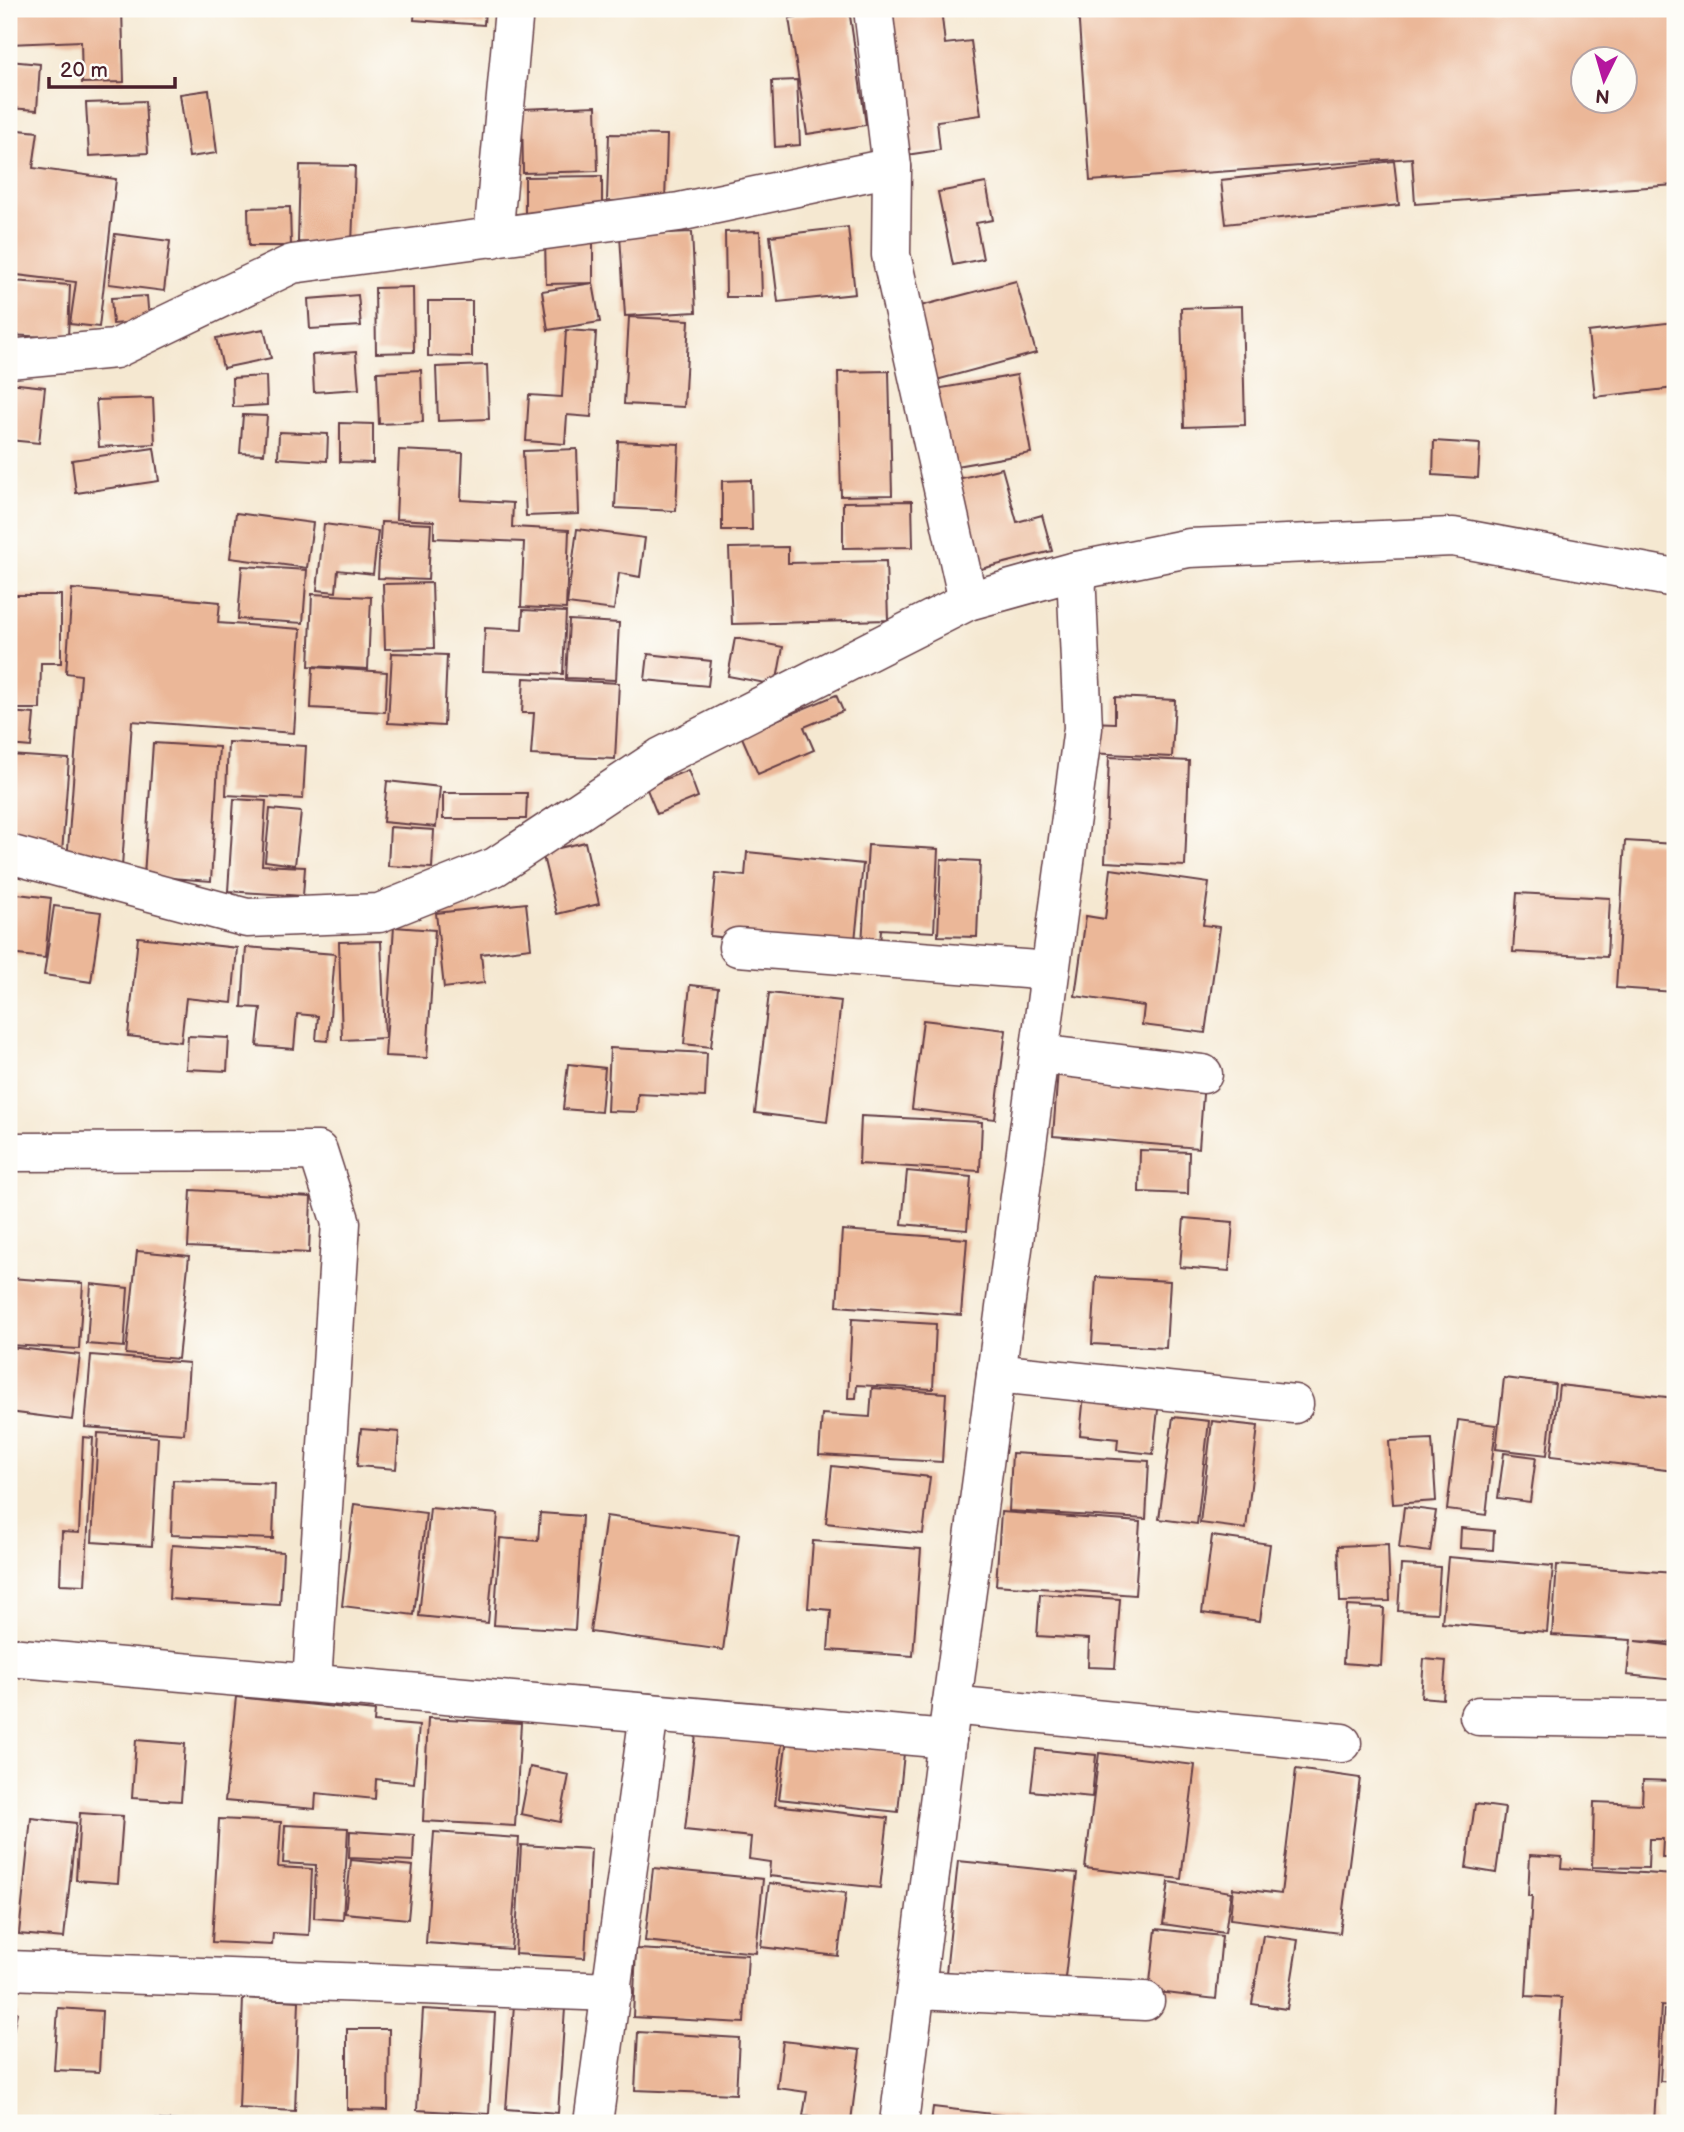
<svg xmlns="http://www.w3.org/2000/svg" width="1684" height="2132" viewBox="0 0 1684 2132" font-family="'Balsamiq Sans',sans-serif">
<style>
.building{fill:#ebb798;fill-rule:evenodd}
.lines{fill:none;stroke-linecap:round;stroke-linejoin:round}
.minor-casing{stroke:#643d44;stroke-width:41}
.minor{stroke:#fff;stroke-width:38}
</style>
<rect width="100%" height="100%" fill="#fdfcf7"/>
<filter id="ink" filterUnits="userSpaceOnUse"><feTurbulence type="fractalNoise" baseFrequency=".0143" numOctaves="2"/><feDisplacementMap in="SourceGraphic" scale="14" xChannelSelector="R" yChannelSelector="G"/><feConvolveMatrix kernelMatrix="1 2 1 2 8 2 1 2 1" color-interpolation-filters="sRGB"/></filter>
<filter id="wash" filterUnits="userSpaceOnUse"><feTurbulence type="fractalNoise" baseFrequency=".00686" numOctaves="4" result="noise"/><feDisplacementMap in="SourceGraphic" scale="28" xChannelSelector="R" yChannelSelector="G"/><feGaussianBlur stdDeviation="1.57" result="paint"/><feColorMatrix in="noise" values="0 0 0 0 0 0 0 0 0 0 0 0 0 0 0 0 0 1.4 0 .05"/><feComposite in="paint" operator="in"/></filter>
<g filter="url(#wash)">
<rect width="100%" height="100%" fill="#f5e8d1"/>
<g id="blocks">
<g class="building">
<polygon points="9,9 122,9 124,82 82,83 81,41 9,44"/>
<polygon points="415,9 485,9 484,25 414,20"/>
<polygon points="849,9 866,125 807,134 789,18"/>
<polygon points="879,9 941,9 945,44 971,41 981,115 937,121 940,150 899,156"/>
<path d="M1078,9h597v176l-260,19 -3,-46 -322,23zM1582,60h42v42h-42z"/>
<polygon points="9,61 40,64 37,110 9,108"/>
<polygon points="797,80 800,145 775,147 772,81"/>
<polygon points="209,90 217,153 189,157 180,94"/>
<polygon points="145,101 148,153 89,156 86,103"/>
<polygon points="596,106 598,171 523,173 522,109"/>
<polygon points="9,129 38,132 33,168 116,179 99,327 70,324 76,282 9,274"/>
<polygon points="609,134 667,135 665,203 607,201"/>
<polygon points="1394,161 1399,205 1226,224 1221,180"/>
<polygon points="300,165 355,166 352,244 298,242"/>
<polygon points="602,176 602,212 525,213 525,177"/>
<polygon points="986,183 993,220 976,223 983,259 953,265 938,192"/>
<polygon points="290,207 291,246 249,246 248,208"/>
<polygon points="848,227 855,294 778,302 770,236"/>
<polygon points="760,231 762,297 726,297 725,232"/>
<polygon points="692,232 696,312 625,316 620,235"/>
<polygon points="115,234 170,241 164,291 109,284"/>
<polygon points="593,237 593,283 546,284 545,238"/>
<polygon points="12,281 70,285 68,338 9,335"/>
<polygon points="1016,281 1036,353 929,382 909,309"/>
<polygon points="593,283 600,322 548,330 542,291"/>
<polygon points="413,287 414,352 376,353 375,288"/>
<polygon points="358,295 361,326 310,329 308,299"/>
<polygon points="147,296 149,321 113,324 111,298"/>
<polygon points="428,301 472,301 472,357 428,356"/>
<polygon points="1242,306 1245,425 1184,427 1181,308"/>
<polygon points="629,317 689,320 684,407 624,404"/>
<polygon points="1675,322 1675,388 1595,397 1588,332"/>
<polygon points="264,329 271,358 223,368 216,338"/>
<polygon points="566,330 596,332 591,417 567,415 565,444 526,441 529,395 562,397"/>
<polygon points="356,352 359,389 314,392 312,355"/>
<polygon points="487,365 489,419 438,421 436,367"/>
<polygon points="421,370 423,422 379,424 377,372"/>
<polygon points="889,371 892,495 841,496 838,372"/>
<polygon points="1017,375 1031,453 950,467 936,389"/>
<polygon points="266,376 267,405 233,407 232,378"/>
<polygon points="9,383 45,387 39,443 9,440"/>
<polygon points="153,398 155,444 99,447 96,400"/>
<polygon points="243,415 267,416 264,454 240,453"/>
<polygon points="340,423 373,424 373,463 340,462"/>
<polygon points="279,432 328,434 327,461 278,458"/>
<polygon points="618,441 679,444 676,511 615,508"/>
<polygon points="1434,441 1480,444 1478,478 1433,475"/>
<polygon points="154,448 159,481 76,493 72,460"/>
<polygon points="577,449 579,514 526,516 523,451"/>
<polygon points="399,450 463,453 461,500 513,503 512,527 569,530 566,609 521,607 524,542 434,538 434,521 396,519"/>
<polygon points="1002,468 1017,522 1042,515 1052,551 977,570 954,480"/>
<polygon points="751,480 752,530 722,530 722,481"/>
<polygon points="912,501 913,547 843,548 843,502"/>
<polygon points="236,513 313,523 307,568 230,558"/>
<polygon points="381,522 431,524 428,580 378,578"/>
<polygon points="324,524 378,531 373,574 338,570 336,592 317,590"/>
<polygon points="577,529 645,538 640,577 619,573 614,610 567,604"/>
<polygon points="788,547 788,563 886,561 888,620 732,624 729,548"/>
<polygon points="242,566 307,570 303,623 238,619"/>
<polygon points="432,583 434,648 385,649 383,584"/>
<polygon points="72,589 220,602 218,623 301,629 294,733 132,721 122,866 67,862 81,675 66,673"/>
<polygon points="312,594 371,597 368,669 309,666"/>
<polygon points="9,595 61,595 61,663 41,663 40,709 9,709"/>
<polygon points="523,610 566,612 563,674 483,671 485,628 522,630"/>
<polygon points="569,620 619,623 616,680 566,678"/>
<polygon points="735,638 783,647 776,685 728,676"/>
<polygon points="392,653 447,655 444,726 388,723"/>
<polygon points="648,654 711,661 708,686 645,680"/>
<polygon points="313,667 387,672 385,712 311,708"/>
<polygon points="524,678 619,683 615,759 531,755 534,713 522,713"/>
<polygon points="836,695 843,711 804,727 814,750 758,774 741,735"/>
<polygon points="1115,697 1175,700 1172,757 1088,753 1090,722 1115,723"/>
<polygon points="9,712 34,714 31,747 9,745"/>
<polygon points="228,742 306,746 303,799 226,795"/>
<polygon points="153,743 219,747 211,881 144,876"/>
<polygon points="9,755 69,759 62,853 10,849"/>
<polygon points="1109,757 1189,761 1185,866 1105,862"/>
<polygon points="688,770 698,797 657,814 646,787"/>
<polygon points="387,781 440,787 436,827 383,822"/>
<polygon points="443,793 527,793 526,819 443,819"/>
<polygon points="234,799 266,801 262,865 305,867 303,896 228,891"/>
<polygon points="270,809 301,812 295,865 265,861"/>
<polygon points="390,827 434,830 432,868 388,866"/>
<polygon points="1625,841 1675,844 1675,992 1616,988"/>
<polygon points="585,842 599,904 557,914 542,852"/>
<polygon points="868,845 938,849 934,932 881,929 880,947 862,945"/>
<polygon points="747,852 863,864 854,950 710,936 716,873 745,876"/>
<polygon points="941,859 980,861 977,937 938,936"/>
<polygon points="1111,869 1209,883 1203,925 1220,927 1205,1033 1142,1025 1144,1006 1075,996 1086,916 1105,919"/>
<polygon points="9,893 51,898 45,958 9,954"/>
<polygon points="1517,893 1610,898 1607,957 1513,952"/>
<polygon points="526,903 531,948 481,954 484,983 444,988 436,913"/>
<polygon points="54,906 101,912 91,982 44,975"/>
<polygon points="394,927 435,930 427,1058 385,1056"/>
<polygon points="138,937 237,948 232,1003 186,998 181,1042 128,1036"/>
<polygon points="381,941 385,1038 342,1040 339,942"/>
<polygon points="246,947 335,954 328,1041 316,1040 318,1016 297,1014 294,1049 257,1046 261,1008 242,1007"/>
<polygon points="690,985 718,988 711,1047 684,1044"/>
<polygon points="769,993 841,1001 827,1122 755,1113"/>
<polygon points="923,1020 1006,1030 995,1119 912,1109"/>
<polygon points="188,1036 229,1038 227,1071 186,1069"/>
<polygon points="610,1048 707,1053 705,1097 638,1094 637,1112 607,1111"/>
<polygon points="568,1064 605,1068 601,1112 563,1109"/>
<polygon points="1058,1070 1204,1081 1199,1148 1053,1136"/>
<polygon points="861,1116 982,1122 980,1171 859,1164"/>
<polygon points="1140,1150 1189,1152 1188,1194 1139,1192"/>
<polygon points="907,1171 971,1177 967,1230 902,1224"/>
<polygon points="191,1190 311,1197 309,1253 188,1247"/>
<polygon points="1184,1218 1233,1222 1229,1271 1180,1267"/>
<polygon points="842,1230 967,1239 961,1315 837,1306"/>
<polygon points="137,1251 189,1256 178,1359 126,1354"/>
<polygon points="1096,1277 1170,1281 1166,1348 1092,1344"/>
<polygon points="9,1278 83,1283 79,1349 9,1345"/>
<polygon points="91,1284 128,1288 124,1347 87,1344"/>
<polygon points="852,1319 936,1324 933,1389 857,1385 856,1398 848,1398"/>
<polygon points="9,1347 80,1355 72,1420 9,1412"/>
<polygon points="91,1355 189,1363 184,1434 85,1427"/>
<polygon points="1504,1378 1555,1384 1547,1455 1496,1449"/>
<polygon points="1085,1384 1160,1392 1153,1454 1117,1450 1118,1439 1080,1435"/>
<polygon points="1559,1385 1675,1398 1675,1471 1551,1456"/>
<polygon points="872,1388 946,1393 942,1462 819,1455 822,1414 870,1417"/>
<polygon points="1173,1417 1209,1421 1197,1524 1159,1519"/>
<polygon points="1458,1420 1496,1425 1486,1515 1447,1510"/>
<polygon points="1212,1421 1258,1426 1246,1529 1200,1523"/>
<polygon points="361,1429 399,1432 396,1469 357,1466"/>
<polygon points="98,1433 158,1437 152,1546 92,1542"/>
<polygon points="83,1437 93,1438 85,1585 60,1584 62,1532 79,1533"/>
<polygon points="1432,1439 1436,1501 1393,1504 1389,1441"/>
<polygon points="1012,1453 1149,1461 1146,1519 1009,1511"/>
<polygon points="1504,1453 1536,1457 1530,1502 1498,1498"/>
<polygon points="832,1466 930,1477 923,1534 826,1523"/>
<polygon points="173,1480 275,1484 273,1539 171,1535"/>
<polygon points="354,1504 426,1513 414,1615 342,1606"/>
<polygon points="1404,1507 1436,1511 1430,1552 1399,1548"/>
<polygon points="430,1508 498,1514 488,1623 419,1616"/>
<polygon points="1001,1512 1140,1522 1135,1595 996,1585"/>
<polygon points="540,1513 582,1516 575,1630 494,1625 500,1538 538,1541"/>
<polygon points="606,1516 739,1534 723,1650 590,1632"/>
<polygon points="1461,1528 1494,1531 1493,1550 1460,1548"/>
<polygon points="1212,1536 1270,1544 1260,1621 1202,1613"/>
<polygon points="813,1541 921,1549 913,1656 828,1650 831,1610 808,1608"/>
<polygon points="1388,1544 1390,1601 1340,1602 1338,1546"/>
<polygon points="172,1545 283,1552 280,1605 169,1599"/>
<polygon points="1448,1557 1553,1566 1547,1632 1442,1623"/>
<polygon points="1401,1565 1440,1567 1437,1613 1398,1611"/>
<polygon points="1557,1565 1675,1573 1675,1643 1635,1641 1675,1646 1675,1680 1627,1675 1631,1640 1552,1635"/>
<polygon points="1040,1594 1120,1599 1115,1668 1088,1667 1089,1639 1037,1636"/>
<polygon points="1347,1606 1384,1608 1381,1666 1343,1663"/>
<polygon points="1424,1659 1446,1661 1443,1699 1421,1697"/>
<polygon points="236,1697 375,1711 374,1722 419,1726 414,1783 376,1779 375,1799 316,1793 315,1809 225,1801"/>
<polygon points="428,1718 521,1723 515,1826 423,1821"/>
<polygon points="697,1725 783,1735 775,1805 888,1818 880,1888 769,1876 770,1862 749,1859 751,1837 685,1830"/>
<polygon points="787,1738 904,1753 898,1812 779,1799"/>
<polygon points="136,1740 185,1744 181,1801 132,1798"/>
<polygon points="1036,1749 1096,1755 1092,1797 1031,1791"/>
<polygon points="1099,1753 1195,1765 1181,1879 1085,1868"/>
<polygon points="530,1767 569,1775 560,1822 521,1814"/>
<polygon points="1296,1769 1360,1778 1340,1933 1230,1919 1233,1888 1281,1894"/>
<polygon points="1643,1780 1675,1781 1675,1858 1662,1858 1663,1839 1649,1839 1648,1868 1592,1867 1594,1802 1642,1804"/>
<polygon points="1475,1804 1505,1808 1496,1873 1466,1868"/>
<polygon points="80,1813 123,1816 118,1883 76,1880"/>
<polygon points="31,1818 76,1823 64,1938 19,1934"/>
<polygon points="219,1819 281,1822 278,1867 312,1869 309,1935 273,1933 272,1945 212,1942"/>
<polygon points="285,1825 348,1828 343,1920 314,1918 316,1865 283,1863"/>
<polygon points="350,1831 414,1835 413,1861 349,1858"/>
<polygon points="434,1832 519,1838 511,1949 426,1943"/>
<polygon points="521,1845 591,1849 585,1958 515,1954"/>
<polygon points="1530,1855 1562,1857 1561,1868 1675,1875 1675,2007 1661,2006 1654,2123 1555,2117 1562,1998 1526,1996 1532,1896 1528,1896"/>
<polygon points="351,1860 413,1866 408,1919 345,1913"/>
<polygon points="958,1861 1077,1873 1064,1986 946,1973"/>
<polygon points="653,1868 763,1879 756,1953 645,1941"/>
<polygon points="1169,1882 1231,1892 1225,1933 1163,1924"/>
<polygon points="769,1883 846,1893 838,1956 761,1947"/>
<polygon points="1156,1929 1222,1936 1216,1999 1149,1991"/>
<polygon points="1263,1935 1298,1940 1287,2009 1252,2004"/>
<polygon points="636,1949 748,1955 744,2023 633,2017"/>
<polygon points="243,1998 299,2001 295,2111 239,2108"/>
<polygon points="514,2005 565,2008 558,2113 506,2109"/>
<polygon points="58,2008 102,2011 99,2072 54,2070"/>
<polygon points="423,2009 495,2013 489,2114 417,2110"/>
<polygon points="1664,2010 1675,2010 1675,2082 1660,2081"/>
<polygon points="9,2011 17,2012 10,2047 9,2047"/>
<polygon points="347,2029 389,2029 388,2110 347,2109"/>
<polygon points="638,2032 739,2038 736,2094 635,2090"/>
<polygon points="783,2041 860,2050 851,2121 803,2116 807,2092 777,2088"/>
<polygon points="933,2107 1059,2122 1059,2123 931,2123"/>
<polygon points="128,2118 179,2121 179,2123 128,2123"/>
</g>
</g>
</g>
<g filter="url(#ink)">
<use href="#blocks" fill-opacity="0" stroke="#643d44" stroke-width="2"/>
<g class="lines">
<defs>
<g id="minor">
<polyline points="873,9 892,167 891,255 968,601"/>
<polyline points="493,238 514,9"/>
<polyline points="9,359 115,349 292,264 679,212 892,167"/>
<polyline points="9,854 247,918 379,913 495,867 661,757 968,601 1076,571 1189,548 1453,537 1675,578"/>
<polyline points="738,947 1050,971"/>
<polyline points="1039,1054 1203,1074"/>
<polyline points="9,1152 318,1151 341,1223 312,1683"/>
<polyline points="996,1373 1294,1404"/>
<polyline points="9,1657 947,1739 1083,728 1076,571"/>
<polyline points="951,1705 1342,1743"/>
<polyline points="1479,1716 1675,1719"/>
<polyline points="9,1970 613,1992"/>
<polyline points="917,1990 1145,2001"/>
<polyline points="593,2123 649,1713"/>
<polyline points="899,2123 947,1739"/>
</g>
</defs>
<use href="#minor" class="minor-casing"/>
<use href="#minor" class="minor"/>
</g>
</g>
<rect width="1684" height="2132" fill="none" stroke="#fdfcf7" stroke-width="35"/>
<g transform="translate(1604 80) rotate(185)"><circle r="33" fill="#fdfcf7" stroke="#b5a4a5" stroke-width="2"/>
<path d="M0-5L12 26L0 18L-12 26Z" fill="#b5179e"/>
<text y="-10" font-size="19" font-weight="bold" text-anchor="middle" fill="#4a1f2b">N</text>
</g>
<path d="M49 77v10h126v-10" fill="none" stroke="#4a1f2b" stroke-width="3.5"/>
<text x="60" y="77" font-size="21" fill="#4a1f2b" stroke="#fdfcf7" stroke-width="5" paint-order="stroke">20 m</text>
</svg>
